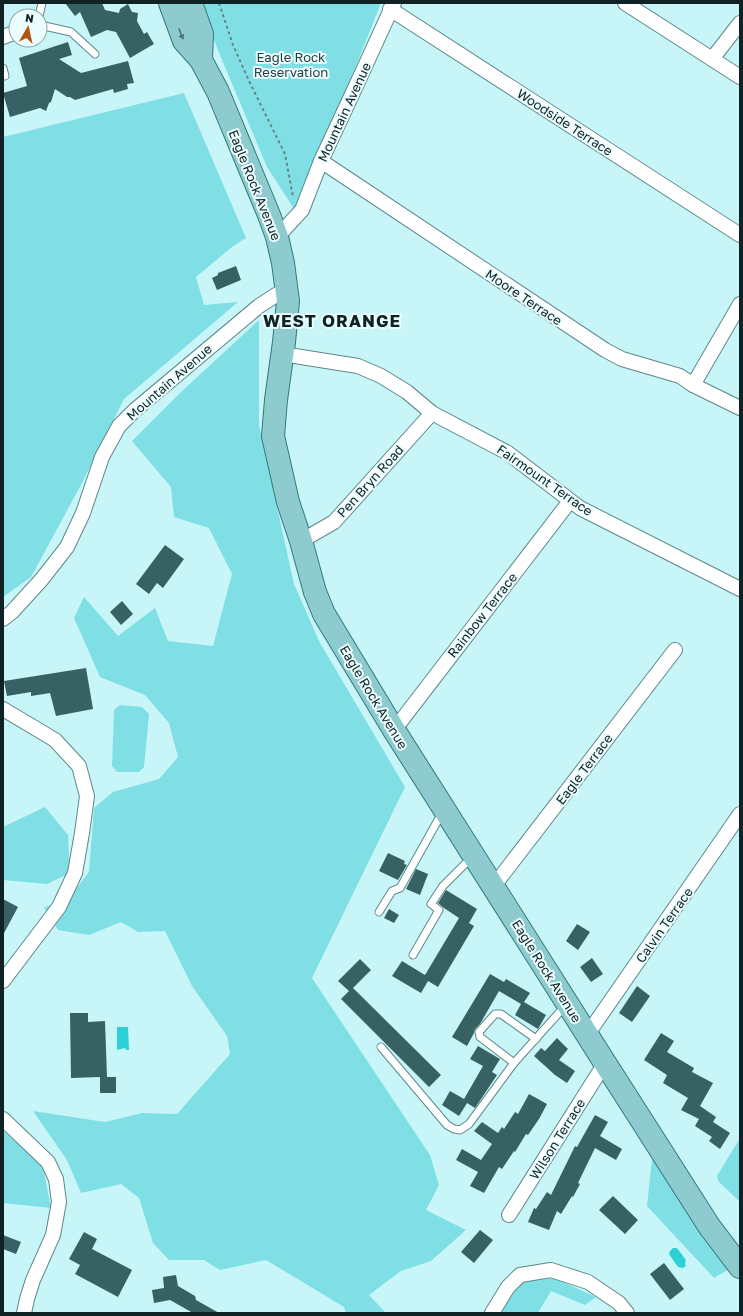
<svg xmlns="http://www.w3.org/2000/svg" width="743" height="1316" viewBox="0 0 743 1316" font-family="'Golos Text',sans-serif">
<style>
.green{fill:#7fdfe4}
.water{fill:#2ed0d7}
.building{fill:#376163}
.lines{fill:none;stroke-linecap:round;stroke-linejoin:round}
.service-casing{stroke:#5d888a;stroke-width:9}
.minor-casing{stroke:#5d888a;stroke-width:16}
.primary-casing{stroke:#31797d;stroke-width:24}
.path{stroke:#668586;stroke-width:2;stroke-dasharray:3 3;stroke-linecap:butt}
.service{stroke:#fff;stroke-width:7}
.minor{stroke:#fff;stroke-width:14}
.primary{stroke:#8ecbce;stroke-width:22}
.oneway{fill:#4f7678}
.labels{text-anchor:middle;stroke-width:4;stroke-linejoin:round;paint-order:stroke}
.park-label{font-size:13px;fill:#263f41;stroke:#ebfdfe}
.street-label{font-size:13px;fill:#102223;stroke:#ebfdfe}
.district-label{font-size:17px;font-weight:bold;letter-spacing:1px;fill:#102223;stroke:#ebfdfe}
</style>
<rect width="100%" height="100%" fill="#c8f6f8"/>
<g class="green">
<polygon points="199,3 381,3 298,212 296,212 267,167 222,60"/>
<polygon points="184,93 246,238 232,247 196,277 204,305 238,302 124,399 82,483 31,577 3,597 3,137"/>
<polygon points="259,320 259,425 294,584 319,641 405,787 312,978 430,1155 439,1185 426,1210 466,1230 431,1261 401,1271 369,1295 386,1313 346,1313 344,1307 266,1260 220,1270 204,1260 169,1260 153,1243 139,1198 121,1184 81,1193 67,1160 33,1111 105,1122 142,1113 177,1114 230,1054 227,1036 192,986 165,931 138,932 121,922 89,935 58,930 44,908 73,893 89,872 94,808 113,792 159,779 178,757 169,723 145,695 100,677 74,618 84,597 118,636 155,608 168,641 213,646 232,574 209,528 174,517 171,487 132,441 180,393"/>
<polygon points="120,705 142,707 149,714 144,767 139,772 117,772 112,766 114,710"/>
<polygon points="45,807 68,835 70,873 47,884 3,880 3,827"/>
<polygon points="3,1131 43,1167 51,1208 3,1203"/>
<polygon points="740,1138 740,1202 718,1181 717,1176"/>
<polygon points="652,1158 731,1268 714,1278 647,1206"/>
<polygon points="554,1278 596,1297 585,1305 551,1291 538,1313 501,1313 521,1282"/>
</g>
<g class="water">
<polygon points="128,1027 129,1050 126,1050 125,1048 117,1050 117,1027"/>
<polygon points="673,1248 677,1248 686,1260 685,1264 686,1266 683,1268 678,1267 669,1254 670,1251"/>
</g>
<g class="building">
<polygon points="65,3 102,3 105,10 119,13 120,9 128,4 132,12 138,13 137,21 144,34 147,32 154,44 130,58 116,32 107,30 91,37 80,12 75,16"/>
<polygon points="68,42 72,55 59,59 81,73 128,61 134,83 127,84 128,89 114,93 113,89 75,100 70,97 67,97 55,89 51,102 49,103 46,111 40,108 10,117 3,93 27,86 19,58"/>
<polygon points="236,266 241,280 217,290 212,278 218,275 218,273"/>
<polygon points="165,545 184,559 163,588 157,583 149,594 136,584"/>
<polygon points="122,601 133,614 121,625 110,612"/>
<polygon points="86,668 93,709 56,716 50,693 31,696 31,692 7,696 4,681"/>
<polygon points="388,853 405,861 404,864 407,865 398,880 379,871"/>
<polygon points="416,869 428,874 420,895 406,889"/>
<polygon points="446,890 477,909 469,923 474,926 438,987 428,981 421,993 392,976 402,961 425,975 459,918 444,908 438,903"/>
<polygon points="3,899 18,907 3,935"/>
<polygon points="389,909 399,915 394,923 384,918"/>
<polygon points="577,924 590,932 578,950 566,941"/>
<polygon points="592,958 603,974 591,982 580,967"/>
<polygon points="360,959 371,970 353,988 441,1075 429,1087 341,999 349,991 338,981"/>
<polygon points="490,974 504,982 506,979 530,993 524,1002 546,1015 538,1029 515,1015 521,1004 499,991 480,1024 475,1029 474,1033 467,1046 452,1037"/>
<polygon points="637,986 650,996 632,1022 619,1013"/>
<polygon points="70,1013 88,1013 88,1022 105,1021 107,1077 116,1077 116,1093 100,1093 100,1077 71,1078"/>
<polygon points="661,1033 674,1041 667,1052 694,1068 692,1072 713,1083 700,1106 716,1117 713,1122 730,1133 720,1149 709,1141 712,1137 695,1126 699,1119 681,1110 688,1098 663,1083 667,1075 644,1060"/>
<polygon points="557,1038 568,1049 559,1060 575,1071 567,1083 555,1075 534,1056 541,1048 545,1051"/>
<polygon points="478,1046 500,1059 492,1072 497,1075 475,1108 467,1103 459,1116 442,1105 450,1091 464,1099 483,1066 470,1059"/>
<polygon points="529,1094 547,1104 539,1119 528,1135 526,1134 515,1152 514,1151 502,1169 499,1167 484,1193 470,1186 478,1172 456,1160 462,1149 481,1160 492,1144 474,1131 482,1122 498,1133 502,1127 504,1129 515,1112 518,1114"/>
<polygon points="595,1115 608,1122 600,1136 622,1149 616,1160 595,1148 578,1183 580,1184 573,1197 572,1196 561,1214 557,1211 549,1230 528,1222 534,1208 536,1209 547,1192 551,1195 575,1146 577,1147"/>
<polygon points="613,1196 638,1220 625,1234 599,1210"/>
<polygon points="480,1230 493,1240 474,1263 461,1252"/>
<polygon points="84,1232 97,1239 92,1249 132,1270 118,1297 75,1274 80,1265 69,1259"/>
<polygon points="3,1235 21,1242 16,1254 3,1249"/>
<polygon points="664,1263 684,1289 670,1300 650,1274"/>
<polygon points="176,1275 178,1286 195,1296 196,1300 219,1313 193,1313 170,1300 154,1303 152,1290 164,1288 163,1277"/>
</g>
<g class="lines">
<defs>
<g id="service">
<polyline points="39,16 42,3"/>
<polyline points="40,25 71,32 95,54"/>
<polyline points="3,68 5,76"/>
<polyline points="379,912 392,891 400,888 442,813"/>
<polyline points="413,955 439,910 431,904 443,886 472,857"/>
<polyline points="381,1047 447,1125 454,1129 460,1130 469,1124 514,1063 566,1005"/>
<polyline points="514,1063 480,1037 479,1032 495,1014 501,1014 536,1039"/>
</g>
<g id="minor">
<polyline points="625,3 740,77"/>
<polyline points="390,9 740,235"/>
<polyline points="3,37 16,32"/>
<polyline points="712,59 740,23"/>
<polyline points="321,161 605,350 622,359 680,376 693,385 740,408"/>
<polyline points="277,237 302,210 321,161 355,88 394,3"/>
<polyline points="282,354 358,366 381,376 407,392 432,413 508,453 580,508 740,589"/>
<polyline points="693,385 740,304"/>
<polyline points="301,541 334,522 432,413"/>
<polyline points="3,619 12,612 42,579 67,547 83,513 102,457 119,426 135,410 259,306 287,288"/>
<polyline points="3,709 55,740 79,766 87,796 82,833 75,873 59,907 3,981"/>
<polyline points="394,730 570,501"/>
<polyline points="493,887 675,650"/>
<polyline points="587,1035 740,814"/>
<polyline points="3,1119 48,1162 56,1179 59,1202 53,1235 33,1280 27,1299 24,1313"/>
<polyline points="509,1215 605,1063"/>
<polyline points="492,1313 508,1287 520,1275 551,1270 588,1282 619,1303 627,1313"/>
</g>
<g id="primary">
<polyline points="170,3 184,41 201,60 218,92 269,215 277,237 283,263 288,301 284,342 276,400 273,436 288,502 301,541 315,592 324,614 394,730 605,1063 709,1226 740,1267"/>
<polyline points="191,3 202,34 201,60"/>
</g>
</defs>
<use href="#service" class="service-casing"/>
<use href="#minor" class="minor-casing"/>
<use href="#primary" class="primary-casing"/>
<polyline class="path" points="219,3 233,45 250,83 285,154 293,197"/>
<use href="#service" class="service"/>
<use href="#minor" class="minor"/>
<use href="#primary" class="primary"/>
</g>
<defs><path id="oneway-solid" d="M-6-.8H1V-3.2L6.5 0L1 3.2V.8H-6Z"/></defs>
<use class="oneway" href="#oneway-solid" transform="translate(181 34) rotate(69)"/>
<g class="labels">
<g class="park-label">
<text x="291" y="62">Eagle Rock<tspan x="291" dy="15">Reservation</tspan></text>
</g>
<g class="street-label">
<text transform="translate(344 112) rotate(-65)" y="5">Mountain Avenue</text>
<text transform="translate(565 122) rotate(33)" y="5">Woodside Terrace</text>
<text transform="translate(255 185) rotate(68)" y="5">Eagle Rock Avenue</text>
<text transform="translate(524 297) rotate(34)" y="5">Moore Terrace</text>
<text transform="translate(169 382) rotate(-41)" y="5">Mountain Avenue</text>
<text transform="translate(545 480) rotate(35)" y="5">Fairmount Terrace</text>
<text transform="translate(370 481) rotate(-48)" y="5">Pen Bryn Road</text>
<text transform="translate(482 615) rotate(-52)" y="5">Rainbow Terrace</text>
<text transform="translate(374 697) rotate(59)" y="5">Eagle Rock Avenue</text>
<text transform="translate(584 769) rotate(-53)" y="5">Eagle Terrace</text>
<text transform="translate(664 925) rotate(-55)" y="5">Calvin Terrace</text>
<text transform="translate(547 971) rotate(58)" y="5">Eagle Rock Avenue</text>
<text transform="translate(557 1139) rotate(-58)" y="5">Wilson Terrace</text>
</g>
<g class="district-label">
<text x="332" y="327">WEST ORANGE</text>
</g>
</g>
<rect width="743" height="1316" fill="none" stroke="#102223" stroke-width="8"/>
<g transform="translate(28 28) rotate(9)"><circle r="19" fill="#ebfdfe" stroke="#93a5a6"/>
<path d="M0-3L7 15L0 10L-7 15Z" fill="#b5550b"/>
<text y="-6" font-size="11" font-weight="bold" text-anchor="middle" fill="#102223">N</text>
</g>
</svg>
